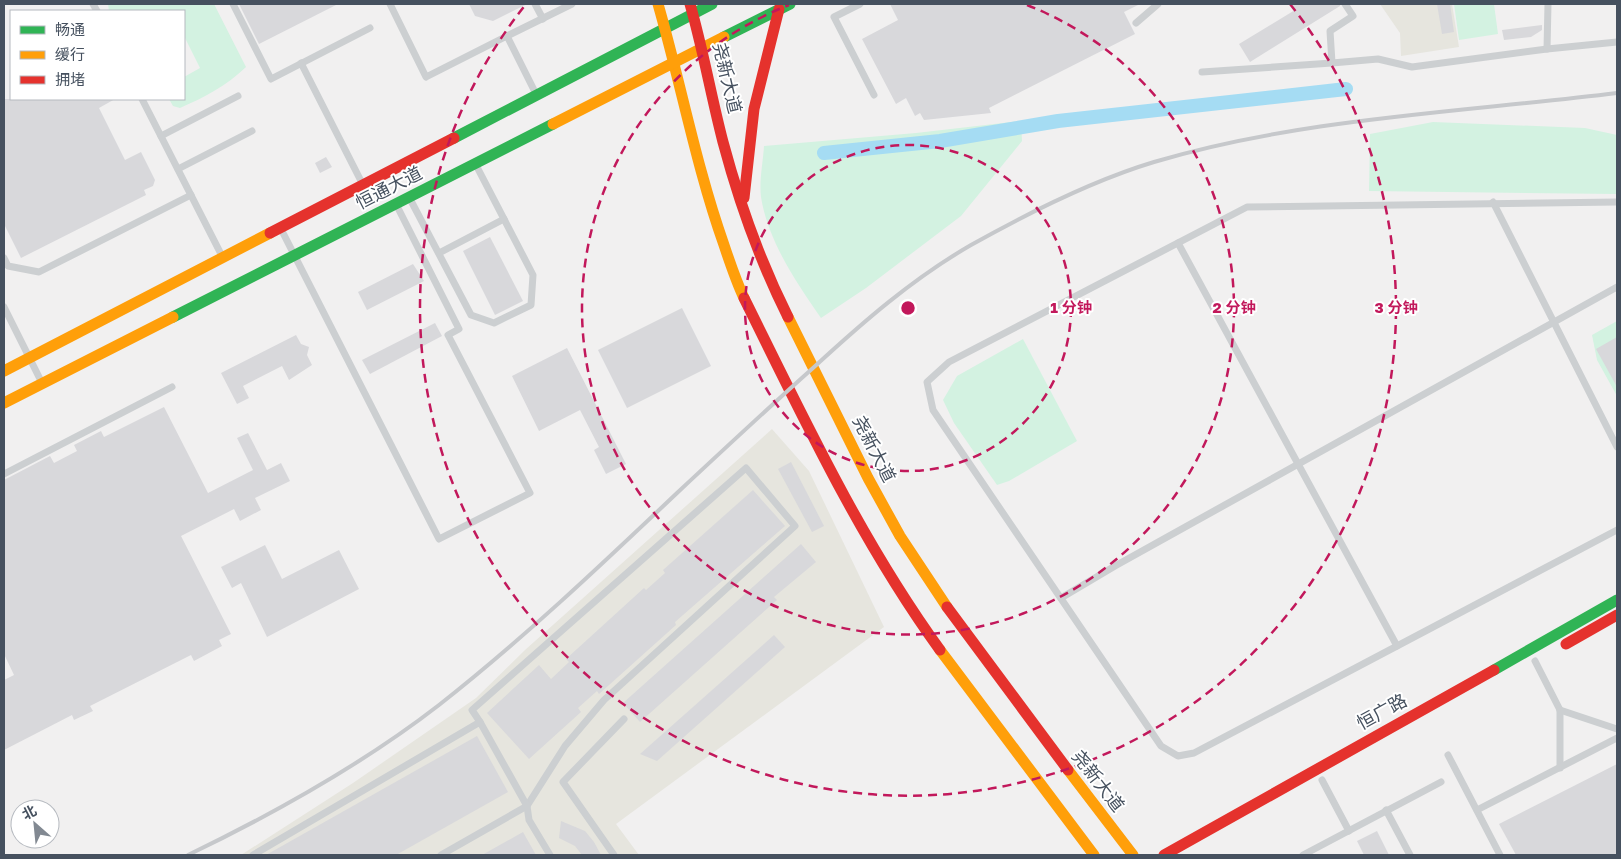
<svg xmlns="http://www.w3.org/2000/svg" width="1621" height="859" viewBox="0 0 1621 859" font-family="'Golos Text','Noto Sans SC',sans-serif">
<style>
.commercial{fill:#e6e5de}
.green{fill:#d3f2e1}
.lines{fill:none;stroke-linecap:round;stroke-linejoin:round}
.canal{stroke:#a5dcf3;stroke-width:14}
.building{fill:#d8d8db}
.lane{stroke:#cccfd1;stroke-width:7}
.fast{stroke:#30b455;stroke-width:11}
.slow{stroke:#ff9f0a;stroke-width:11}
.jam{stroke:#e5322d;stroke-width:11}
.rail{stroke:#c6c8cb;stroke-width:4}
.ring{fill:none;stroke:#c2185b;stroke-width:2.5;stroke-dasharray:9 6}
.labels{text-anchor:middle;stroke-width:4;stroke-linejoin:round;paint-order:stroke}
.street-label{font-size:18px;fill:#46515f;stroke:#fff}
.centre{fill:#c2185b;stroke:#fff;stroke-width:2.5}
.ring-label{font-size:15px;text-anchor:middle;font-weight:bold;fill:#c2185b;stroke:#fff;stroke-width:4;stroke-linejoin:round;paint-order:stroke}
</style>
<rect width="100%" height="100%" fill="#f1f0f0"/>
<g class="commercial">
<polygon points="1380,4 1452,4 1459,47 1401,56 1400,33"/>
<polygon points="772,429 809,471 884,627 616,824 639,855 241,855 353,783 476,698 525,650"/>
</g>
<g class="green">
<path d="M108,4h106l32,63c-20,19 -41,30 -66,41l-7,-2 -4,-7h15v-22l16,-9 -16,-32v-25h-75z"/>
<polygon points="1454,4 1494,4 1498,34 1459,40"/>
<path d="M1021,121l1,20 -61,75 -95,72 -45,30c-25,-36 -53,-77 -60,-121 -2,-16 2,-35 3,-51l152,-13z"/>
<polygon points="1433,122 1585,128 1617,135 1617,194 1369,191 1370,134"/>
<polygon points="1617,321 1617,396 1597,360 1592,335"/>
<polygon points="1023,339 1077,441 1009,481 997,485 954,423 943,400 957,376"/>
</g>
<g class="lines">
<polyline class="canal" points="824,153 940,141 1058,121 1346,89"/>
</g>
<g class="building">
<polygon points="239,4 338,4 259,44"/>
<polygon points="469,4 527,4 493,21 475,16"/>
<polygon points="890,4 1140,4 1124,12 1135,34 989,108 991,113 924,120 920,113 915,116 906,98 896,104 862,39 898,20"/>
<polygon points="1292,4 1340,4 1340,6 1250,62 1239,44 1295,10"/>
<polygon points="1437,4 1450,4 1454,32 1442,34"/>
<polygon points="1542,25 1542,30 1531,37 1504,40 1502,30"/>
<polygon points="4,99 115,99 99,108 125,160 141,152 155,180 153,186 144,190 146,195 21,258 4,224"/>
<polygon points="326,157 332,167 320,173 315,163"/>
<polygon points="490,237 523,301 495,315 463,251"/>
<polygon points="413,264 424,281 367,310 358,292"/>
<polygon points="682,308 711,366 627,408 598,350"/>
<polygon points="435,323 442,336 370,374 362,360"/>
<polygon points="296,335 301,344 309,347 307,355 312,365 289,380 282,366 243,386 249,398 237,404 221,373"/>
<polygon points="1617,337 1617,387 1596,349"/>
<polygon points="567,348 626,464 606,474 594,450 599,447 580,410 539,431 512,376"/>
<polygon points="164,407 208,493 253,470 237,438 248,433 267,470 281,463 290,481 255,498 261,510 240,521 234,509 181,536 231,634 219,640 222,646 194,661 191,655 90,706 93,711 74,720 72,715 4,750 4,680 14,675 4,654 4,480 50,456 54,463 77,451 74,445 101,431 104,437"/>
<polygon points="791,462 824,526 812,532 778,469"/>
<polygon points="753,490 785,526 675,622 676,625 599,694 597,691 578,708 581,712 529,759 487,713 539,665 551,679 569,662 566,659 644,588 646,590 665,573 663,570"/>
<polygon points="801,544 816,562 774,597 777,600 640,722 623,703"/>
<polygon points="265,545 282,579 339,550 359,589 267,637 241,583 232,588 221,567"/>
<polygon points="774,635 785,647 657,761 640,754"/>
<polygon points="477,736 508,792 396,855 266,855"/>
<polygon points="1617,764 1617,855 1516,855 1499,824"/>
<polygon points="561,821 585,831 594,842 601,855 582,855 575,846 559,838"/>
<polygon points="1377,831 1389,855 1364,855 1357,841"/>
<polygon points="523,832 536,855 482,855"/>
</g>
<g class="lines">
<g class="lane">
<polyline points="93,4 97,11"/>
<polyline points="233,4 271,79 370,28"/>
<polyline points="390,4 426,77 507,36 536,94"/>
<polyline points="535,4 543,19"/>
<polyline points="860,4 834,17 874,95"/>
<polyline points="1345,4 1353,16 1330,31 1332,63 1378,59 1412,67 1547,49 1617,42"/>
<polyline points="1136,23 1158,4"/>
<polyline points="507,36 572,4"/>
<polyline points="1547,49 1548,4"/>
<polyline points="301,63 362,183"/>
<polyline points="1202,72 1332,63"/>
<polyline points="142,99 222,256"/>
<polyline points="161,136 238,96"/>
<polyline points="178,169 252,131"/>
<polyline points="409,197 471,315 494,323 531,305 533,275 476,165"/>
<polyline points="1493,202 1617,447"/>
<polyline points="1617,202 1247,207 949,362 927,382 933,410 1161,746 1178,756 1194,753 1617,530"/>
<polyline points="281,229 439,539 530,493 448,335 459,329 396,204"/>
<polyline points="1178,243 1397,646"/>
<polyline points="439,253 504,219"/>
<polyline points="4,258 8,266 39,272 191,195"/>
<polyline points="4,307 42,383"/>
<polyline points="4,474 172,387"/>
<polyline points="1061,598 1115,566 1617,287"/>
<polyline points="1535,661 1560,710 1560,768"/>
<polyline points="1560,710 1617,729"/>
<polyline points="480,722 472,710 746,468 795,526 604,700 565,746 527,806 529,820 550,855"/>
<polyline points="1448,755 1500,855"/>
<polyline points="1322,780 1349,831"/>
<polyline points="1386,810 1410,855"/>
<polyline points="1477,810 1617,738"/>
<polyline points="253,855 480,722 527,806 441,855"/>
<polyline points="614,855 563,782 624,719"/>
<polyline points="1303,855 1441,782"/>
</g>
<g class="fast">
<polyline points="724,37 790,4"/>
<polyline points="454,138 712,4"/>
<polyline points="173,317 553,124"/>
<polyline points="1494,670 1617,600"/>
</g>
<g class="slow">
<path d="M658,4c23,80 38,162 66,241 6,18 12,36 20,53"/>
<polyline points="553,124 724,37"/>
<polyline points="788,317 868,478 900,536 947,607"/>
<polyline points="4,371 270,233"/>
<polyline points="4,403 173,317"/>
<polyline points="940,650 1094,855"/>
<polyline points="1068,770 1133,855"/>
</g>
<g class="jam">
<path d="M690,4c13,45 21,92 33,138 16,60 37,119 65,175"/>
<polyline points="744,198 754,109 779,9"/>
<polyline points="270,233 454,138"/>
<path d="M744,298c60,121 117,243 196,352"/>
<polyline points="947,607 1068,770"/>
<polyline points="1566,644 1617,615"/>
<polyline points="1164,855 1494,670"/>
</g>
<path class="rail" d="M188,855c87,-42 175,-91 251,-150 84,-66 161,-139 238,-212 45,-42 90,-84 136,-125 49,-45 99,-89 158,-123 57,-32 120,-64 183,-83 147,-44 311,-50 463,-69"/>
</g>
<g class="ring">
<circle cx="908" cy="308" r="163"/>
<path d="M1027 5A326 326 0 1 1 789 5"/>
<path d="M1290 4A488 488 0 1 1 526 4"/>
</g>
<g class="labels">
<g class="street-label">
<text transform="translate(727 78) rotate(77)" y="6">尧新大道</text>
<text transform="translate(389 188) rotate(-27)" y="6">恒通大道</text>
<text transform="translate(874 449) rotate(63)" y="6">尧新大道</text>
<text transform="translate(1382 712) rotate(-29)" y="6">恒广路</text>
<text transform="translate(1098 781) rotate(52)" y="6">尧新大道</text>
</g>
</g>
<circle cx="908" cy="308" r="8" class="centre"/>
<g class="ring-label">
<text x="1071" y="313">1 分钟</text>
<text x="1234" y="313">2 分钟</text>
<text x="1396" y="313">3 分钟</text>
</g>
<rect width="1621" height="859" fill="none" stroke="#46515f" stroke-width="10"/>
<rect x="10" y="10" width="175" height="90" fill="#ffffff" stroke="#b5b9bf"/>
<rect x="20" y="26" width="25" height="8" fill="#30b455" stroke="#b5b9bf"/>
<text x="55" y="35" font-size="15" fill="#46515f">畅通</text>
<rect x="20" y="51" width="25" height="8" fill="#ff9f0a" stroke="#b5b9bf"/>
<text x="55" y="60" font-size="15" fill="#46515f">缓行</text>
<rect x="20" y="76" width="25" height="8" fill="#e5322d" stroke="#b5b9bf"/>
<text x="55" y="85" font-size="15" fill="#46515f">拥堵</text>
<g transform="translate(35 824) rotate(333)"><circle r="24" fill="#ffffff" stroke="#b5b9bf"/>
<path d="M0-4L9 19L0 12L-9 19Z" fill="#828992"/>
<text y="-8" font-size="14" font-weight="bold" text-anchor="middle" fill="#46515f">北</text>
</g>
</svg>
